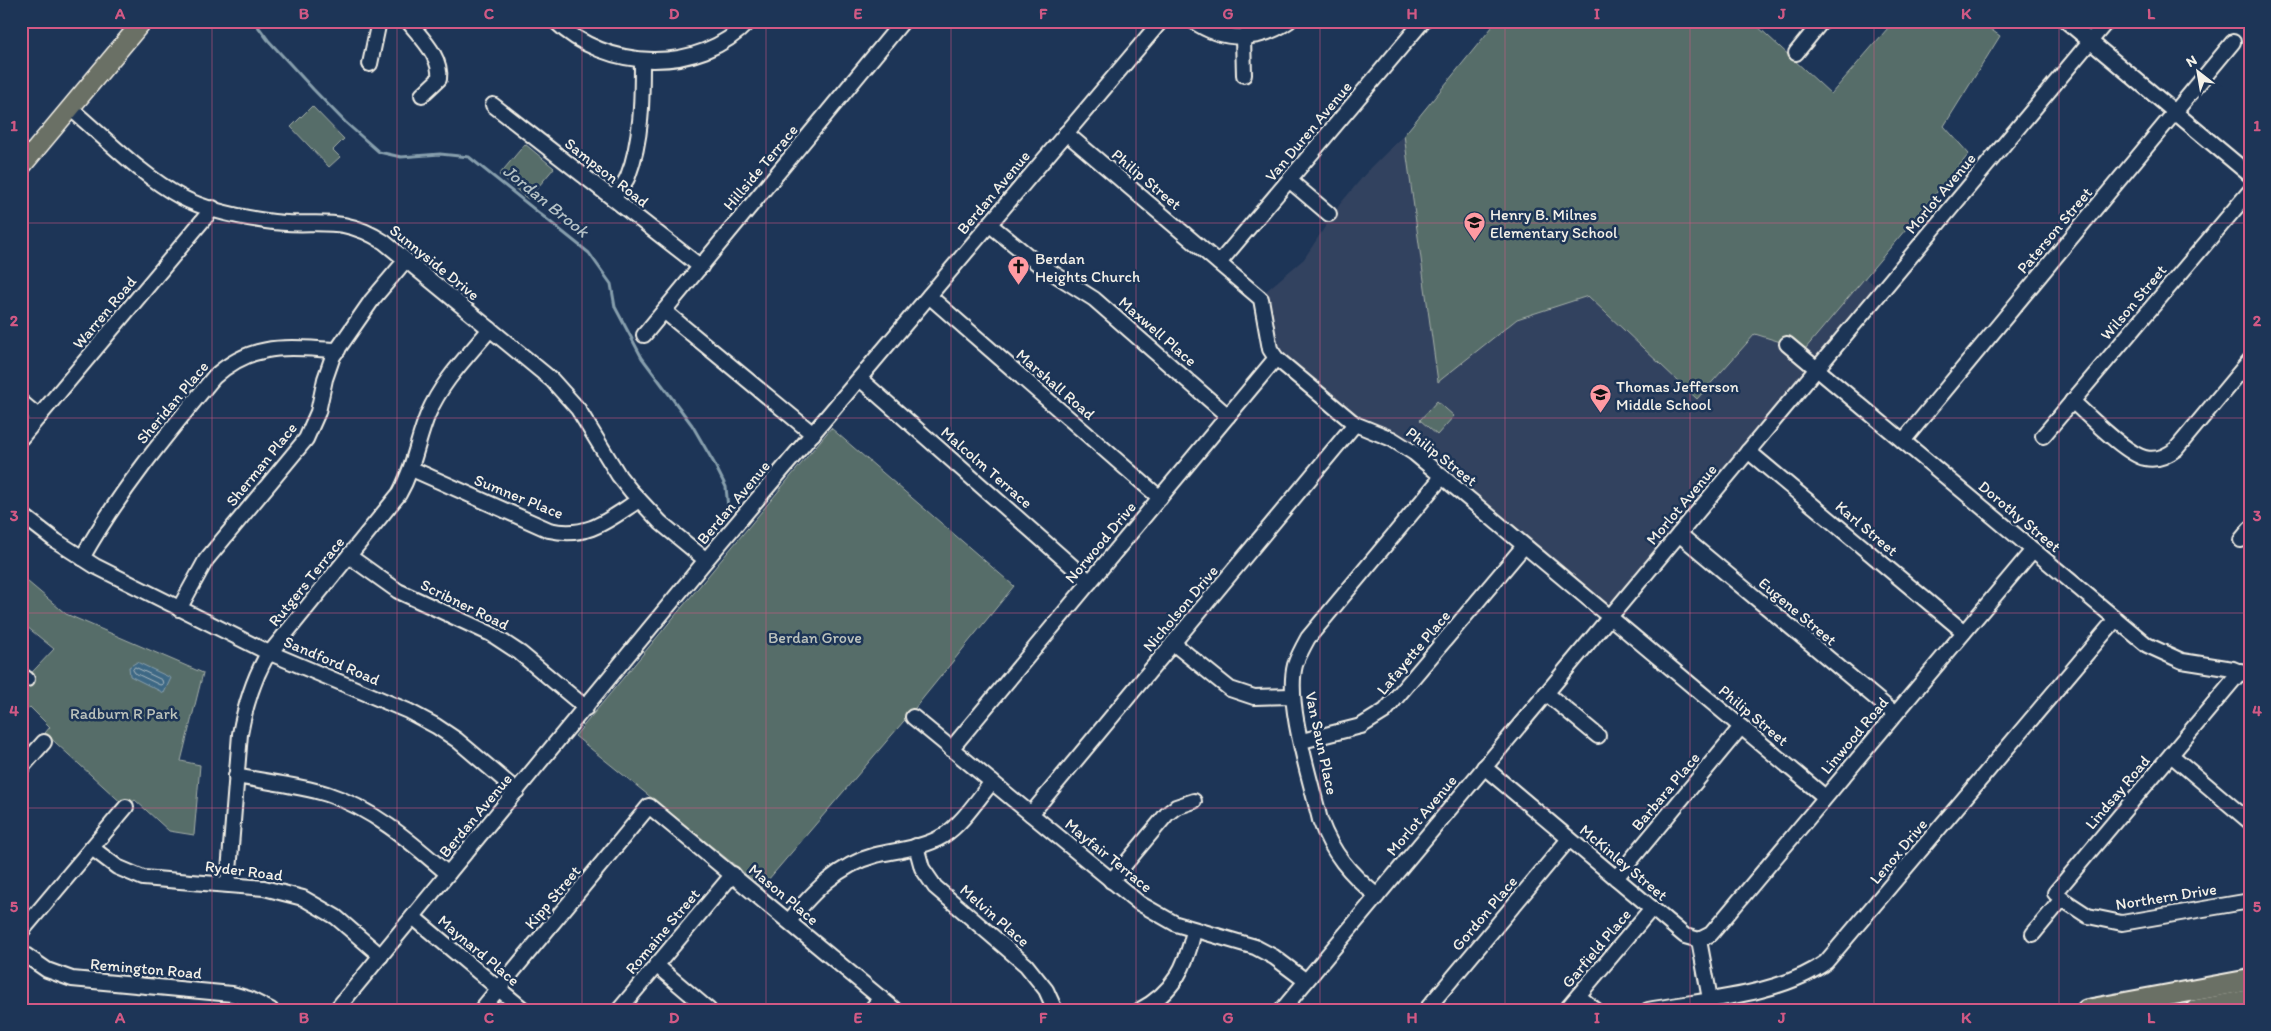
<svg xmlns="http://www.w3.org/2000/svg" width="2271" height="1031" viewBox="0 0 2271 1031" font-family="Itim,sans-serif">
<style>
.built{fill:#32425f}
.green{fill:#566d69;stroke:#a5afa8}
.water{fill:#3e6885;stroke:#879fad}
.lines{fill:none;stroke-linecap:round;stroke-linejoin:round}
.shore{stroke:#abbac0;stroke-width:1}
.stream{stroke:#879fad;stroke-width:3}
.minor-casing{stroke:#f4f1e8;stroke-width:18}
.major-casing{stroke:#f4f1e8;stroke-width:21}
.highway-casing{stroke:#f4f1e8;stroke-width:24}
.minor{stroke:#1d3557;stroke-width:14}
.major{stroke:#6b7065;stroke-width:18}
.highway{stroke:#6b7065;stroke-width:20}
.grid{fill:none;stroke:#d15985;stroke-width:1;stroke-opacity:0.55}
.labels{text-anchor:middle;stroke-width:5;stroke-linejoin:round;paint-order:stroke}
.street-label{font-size:16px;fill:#f4f1e8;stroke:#1d3557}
.poi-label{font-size:16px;fill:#f4f1e8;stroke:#1d3557;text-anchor:start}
.park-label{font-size:16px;fill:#bdc3bc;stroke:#1d3557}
.water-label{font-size:18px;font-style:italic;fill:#b4c1c5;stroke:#1d3557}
.neatline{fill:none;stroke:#d15985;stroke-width:2}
.grid-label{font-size:16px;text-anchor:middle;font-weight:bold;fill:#d15985}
</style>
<rect width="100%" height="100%" fill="#1d3557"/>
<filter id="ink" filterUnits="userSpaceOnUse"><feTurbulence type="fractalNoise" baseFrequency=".02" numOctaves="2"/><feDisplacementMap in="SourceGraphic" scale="10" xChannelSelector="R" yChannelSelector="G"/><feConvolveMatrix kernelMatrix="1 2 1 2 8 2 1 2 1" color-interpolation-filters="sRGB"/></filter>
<g filter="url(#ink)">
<polygon class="built" points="1497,21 1709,150 1882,291 1610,617 1403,446 1367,429 1276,358 1261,299 1266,291 1304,259 1340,204 1367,172 1404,135"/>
<g class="green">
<polygon points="1497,21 1756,21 1755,24 1831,94 1894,21 1979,21 2000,36 1944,126 1969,154 1800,355 1787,344 1755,334 1697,399 1588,296 1517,319 1438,382 1404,135"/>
<polygon points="312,106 344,139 333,150 340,157 329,167 291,127"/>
<polygon points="525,144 554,168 528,199 499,175"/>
<polygon points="1437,401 1454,416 1437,435 1420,420"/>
<polygon points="831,428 1014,586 915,708 762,887 575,736"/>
<polygon points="21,576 66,614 203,673 181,761 200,765 194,835 169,831 135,800 126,807 45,733 50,727 30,707 21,716 21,684 54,649 21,622"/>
</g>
<polygon class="water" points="137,662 171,678 164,693 130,676 129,667"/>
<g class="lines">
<polygon class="shore" points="135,667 162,680 163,684 160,685 135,673 133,670"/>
<polyline class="stream" points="254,21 268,40 313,89 345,122 379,152 401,157 440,154 469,157 589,253 611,284 615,307 642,358 692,425 714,463 726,487 728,508"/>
<defs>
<g id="minor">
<path d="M408,21c13,17 34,36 31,58l-17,16"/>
<path d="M555,21c51,50 144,54 194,0"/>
<path d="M1193,21c30,21 66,21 96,0"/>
<polyline points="2066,21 2250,175"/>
<polyline points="1243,38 1244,75"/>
<polyline points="1796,53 1822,21"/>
<polyline points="370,64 379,21"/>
<polyline points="493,105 701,267"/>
<path d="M71,109c33,28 72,68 110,88 25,13 58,20 85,24 48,8 71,-9 118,21l168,138 26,29 41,67 12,15 30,32 45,37"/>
<polyline points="1066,133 1261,299 1270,349 1276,358 1355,424 1392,439 1414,453 1825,797"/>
<polyline points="1289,180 1329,214"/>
<path d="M613,198c5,-7 12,-14 15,-22 14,-36 14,-78 14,-116"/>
<polyline points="989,224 1037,263 1094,299 1228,416"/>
<polyline points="1219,263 1423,21"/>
<polyline points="929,296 1160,498"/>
<polyline points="664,311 813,434"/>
<polyline points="644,335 903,21"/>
<polyline points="1787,344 2147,645 2182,661 2233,669 2250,676"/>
<polyline points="860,379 1090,582"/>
<path d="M2072,401c16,14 54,53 73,57 12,3 22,-2 31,-9l74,-89"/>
<polyline points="21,402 39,417"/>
<polyline points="2043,436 2250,191"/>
<polyline points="21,438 213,208"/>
<polyline points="1903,441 2233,42"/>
<polyline points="1748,451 1964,632"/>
<path d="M412,469l137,61c39,9 59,-10 90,-30"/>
<polyline points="21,514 56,541 95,566 263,650 408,711 436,726 457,740 517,791"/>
<polyline points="1679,534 1895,714"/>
<polyline points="2241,540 2250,529"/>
<polyline points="349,556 398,591 491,634 520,653 586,708"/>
<path d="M82,558c37,-66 84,-123 132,-181 40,-36 74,-29 124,-27"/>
<polyline points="179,609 206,560 306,439 318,412 325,379 333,356 372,300 405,261"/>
<polyline points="1173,643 1230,689 1254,697 1292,696"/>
<polyline points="21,675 27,679"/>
<polyline points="1546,693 1598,736"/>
<polyline points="913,717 1139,903 1176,924 1255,947 1274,957 1306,981"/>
<polyline points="1302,741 1361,726 1385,711 1524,546"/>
<polyline points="951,749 1276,358"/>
<polyline points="2171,755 2250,822"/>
<polyline points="1484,767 1685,936 1699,940 1711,934 2033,550"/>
<polyline points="21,768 44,742"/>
<path d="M236,776c31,6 61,9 91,18 47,15 85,49 121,80"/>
<polyline points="1031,814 1355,424"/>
<polyline points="916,846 922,868 935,887 1026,965 1046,990 1055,1010"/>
<polyline points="92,848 117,867 143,878 264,888 303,898 336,917 381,956"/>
<polyline points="1616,878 1741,727"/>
<polyline points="1111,881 1167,814 1176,807 1194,801"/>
<path d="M228,884l12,-150c5,-27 12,-51 25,-75l134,-165c15,-26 18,-53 29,-80 14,-33 40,-58 62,-85"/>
<path d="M1377,896c-27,-22 -45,-43 -57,-76 -9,-39 -35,-117 -25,-155 3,-9 8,-18 13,-27l134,-161"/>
<polyline points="2062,899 2088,916 2122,923 2250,901"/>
<polyline points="413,917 524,1010"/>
<path d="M789,921c24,-29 49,-56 87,-66 22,-5 47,-7 67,-19 20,-13 34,-36 49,-54"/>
<polyline points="21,932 126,807"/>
<polyline points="2033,934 2062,899 2055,893 2241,671"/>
<polyline points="1699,940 1710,999"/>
<polyline points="21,952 47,970 72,979 232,994 249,999 271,1010"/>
<polyline points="656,965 709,1010"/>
<polyline points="1578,996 1596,1010"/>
<polyline points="336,1010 706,560 1161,21"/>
<polyline points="481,1010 649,806 895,1010"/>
<polyline points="619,1010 733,874"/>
<polyline points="871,1010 881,998"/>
<path d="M1140,1010c34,-18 46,-44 54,-79"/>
<polyline points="1282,1010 2107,21"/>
<polyline points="1426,1010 1569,839"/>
<polyline points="1566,1010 1652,908"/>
<path d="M1648,1010c54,-10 134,-15 178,-48l290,-343"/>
</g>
<polyline id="major" points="21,167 143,21"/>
<g id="highway">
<polyline points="2087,1010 2250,980"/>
<polyline points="2197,1010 2250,1000"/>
</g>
</defs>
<use href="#minor" class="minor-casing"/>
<use href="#major" class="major-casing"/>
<use href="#highway" class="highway-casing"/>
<use href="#minor" class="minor"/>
<use href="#major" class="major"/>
<use href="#highway" class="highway"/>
</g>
</g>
<path class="grid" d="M212,21v989M397,21v989M582,21v989M766,21v989M951,21v989M1136,21v989M1320,21v989M1505,21v989M1690,21v989M1874,21v989M2059,21v989M21,223h2229M21,418h2229M21,613h2229M21,808h2229"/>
<defs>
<symbol id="school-pin" viewBox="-11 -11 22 30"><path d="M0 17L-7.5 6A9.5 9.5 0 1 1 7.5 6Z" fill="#ff9aa2" stroke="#1d3557"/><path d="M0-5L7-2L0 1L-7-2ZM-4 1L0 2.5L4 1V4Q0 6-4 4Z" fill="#111"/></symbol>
<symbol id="church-pin" viewBox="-11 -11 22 30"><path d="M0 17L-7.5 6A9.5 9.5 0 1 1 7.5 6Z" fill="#ff9aa2" stroke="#1d3557"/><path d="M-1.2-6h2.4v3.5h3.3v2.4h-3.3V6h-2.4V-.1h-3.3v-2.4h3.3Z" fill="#111"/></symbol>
</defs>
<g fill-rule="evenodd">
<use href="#school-pin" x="1462" y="210" width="25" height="34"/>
<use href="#church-pin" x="1006" y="254" width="25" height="34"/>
<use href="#school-pin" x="1588" y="382" width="25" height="34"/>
</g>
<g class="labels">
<g class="street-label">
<text transform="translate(1308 131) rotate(-50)" y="6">Van Duren Avenue</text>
<text transform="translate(760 167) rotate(-50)" y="6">Hillside Terrace</text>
<text transform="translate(607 172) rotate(38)" y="6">Sampson Road</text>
<text transform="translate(1147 179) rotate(40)" y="6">Philip Street</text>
<text transform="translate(993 192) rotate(-50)" y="6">Berdan Avenue</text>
<text transform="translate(1940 193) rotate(-50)" y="6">Morlot Avenue</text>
<text transform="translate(2054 230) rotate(-50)" y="6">Paterson Street</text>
<text transform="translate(435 262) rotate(39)" y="6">Sunnyside Drive</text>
<text transform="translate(2133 302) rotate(-50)" y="6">Wilson Street</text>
<text transform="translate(104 312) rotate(-50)" y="6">Warren Road</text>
<text transform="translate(1158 331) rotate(41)" y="6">Maxwell Place</text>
<text transform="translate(1056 384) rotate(41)" y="6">Marshall Road</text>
<text transform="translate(172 402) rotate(-50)" y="6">Sheridan Place</text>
<text transform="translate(1442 456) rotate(38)" y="6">Philip Street</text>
<text transform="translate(261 464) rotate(-51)" y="6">Sherman Place</text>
<text transform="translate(987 467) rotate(41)" y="6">Malcolm Terrace</text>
<text transform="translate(519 496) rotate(22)" y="6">Sumner Place</text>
<text transform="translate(733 502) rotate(-50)" y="6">Berdan Avenue</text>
<text transform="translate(1681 504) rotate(-50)" y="6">Morlot Avenue</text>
<text transform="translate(2020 516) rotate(40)" y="6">Dorothy Street</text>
<text transform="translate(1867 528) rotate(40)" y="6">Karl Street</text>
<text transform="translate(1100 542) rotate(-50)" y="6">Norwood Drive</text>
<text transform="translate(306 581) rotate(-51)" y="6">Rutgers Terrace</text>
<text transform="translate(465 604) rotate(26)" y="6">Scribner Road</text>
<text transform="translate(1180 608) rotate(-50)" y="6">Nicholson Drive</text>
<text transform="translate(1798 611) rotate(40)" y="6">Eugene Street</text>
<text transform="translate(1413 652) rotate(-50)" y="6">Lafayette Place</text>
<text transform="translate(332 660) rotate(23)" y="6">Sandford Road</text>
<text transform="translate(1754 715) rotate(40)" y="6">Philip Street</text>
<text transform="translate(1854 735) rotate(-50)" y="6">Linwood Road</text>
<text transform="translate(1322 743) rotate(78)" y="6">Van Saun Place</text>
<text transform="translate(1665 791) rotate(-50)" y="6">Barbara Place</text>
<text transform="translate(2117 792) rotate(-50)" y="6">Lindsay Road</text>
<text transform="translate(475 815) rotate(-50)" y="6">Berdan Avenue</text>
<text transform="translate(1421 815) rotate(-50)" y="6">Morlot Avenue</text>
<text transform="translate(1898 851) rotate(-50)" y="6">Lenox Drive</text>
<text transform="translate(1109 855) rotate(39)" y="6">Mayfair Terrace</text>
<text transform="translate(1624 862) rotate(40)" y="6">McKinley Street</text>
<text transform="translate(244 870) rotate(7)" y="6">Ryder Road</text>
<text transform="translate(784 894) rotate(40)" y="6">Mason Place</text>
<text transform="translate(2166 896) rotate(-9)" y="6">Northern Drive</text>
<text transform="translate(552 897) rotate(-50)" y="6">Kipp Street</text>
<text transform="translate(1484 913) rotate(-50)" y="6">Gordon Place</text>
<text transform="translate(995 915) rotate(41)" y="6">Melvin Place</text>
<text transform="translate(662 931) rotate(-50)" y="6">Romaine Street</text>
<text transform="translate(1596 948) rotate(-50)" y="6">Garfield Place</text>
<text transform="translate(479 950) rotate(40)" y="6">Maynard Place</text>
<text transform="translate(146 968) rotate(5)" y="6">Remington Road</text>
</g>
<g class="poi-label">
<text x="1490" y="220">Henry B. Milnes<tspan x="1490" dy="18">Elementary School</tspan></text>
<text x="1035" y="264">Berdan<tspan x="1035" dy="18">Heights Church</tspan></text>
<text x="1616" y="392">Thomas Jefferson<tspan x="1616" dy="18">Middle School</tspan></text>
</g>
<g class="park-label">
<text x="815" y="643">Berdan Grove</text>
<text x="124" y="719">Radburn R Park</text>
</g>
<g class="water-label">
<text transform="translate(546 201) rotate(39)" y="6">Jordan Brook</text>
</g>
</g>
<rect width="2271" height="1031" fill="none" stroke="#1d3557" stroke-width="55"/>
<g transform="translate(2198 72) rotate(329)" stroke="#1d3557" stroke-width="4" paint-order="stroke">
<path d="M0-4L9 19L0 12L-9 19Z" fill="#f4f1e8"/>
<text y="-8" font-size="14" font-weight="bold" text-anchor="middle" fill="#f4f1e8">N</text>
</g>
<rect x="28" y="28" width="2216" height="976" class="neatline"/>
<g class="grid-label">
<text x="120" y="19">A</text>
<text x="304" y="19">B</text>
<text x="489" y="19">C</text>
<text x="674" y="19">D</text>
<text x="858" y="19">E</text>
<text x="1043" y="19">F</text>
<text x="1228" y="19">G</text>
<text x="1412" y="19">H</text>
<text x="1597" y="19">I</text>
<text x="1782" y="19">J</text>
<text x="1966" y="19">K</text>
<text x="2151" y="19">L</text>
<text x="14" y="131">1</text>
<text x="2257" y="131">1</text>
<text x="14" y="326">2</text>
<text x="2257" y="326">2</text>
<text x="14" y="521">3</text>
<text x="2257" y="521">3</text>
<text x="14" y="716">4</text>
<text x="2257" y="716">4</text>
<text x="14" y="912">5</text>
<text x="2257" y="912">5</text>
<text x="120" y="1023">A</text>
<text x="304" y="1023">B</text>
<text x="489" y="1023">C</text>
<text x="674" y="1023">D</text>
<text x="858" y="1023">E</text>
<text x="1043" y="1023">F</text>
<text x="1228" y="1023">G</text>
<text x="1412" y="1023">H</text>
<text x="1597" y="1023">I</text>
<text x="1782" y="1023">J</text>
<text x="1966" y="1023">K</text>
<text x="2151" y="1023">L</text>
</g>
</svg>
